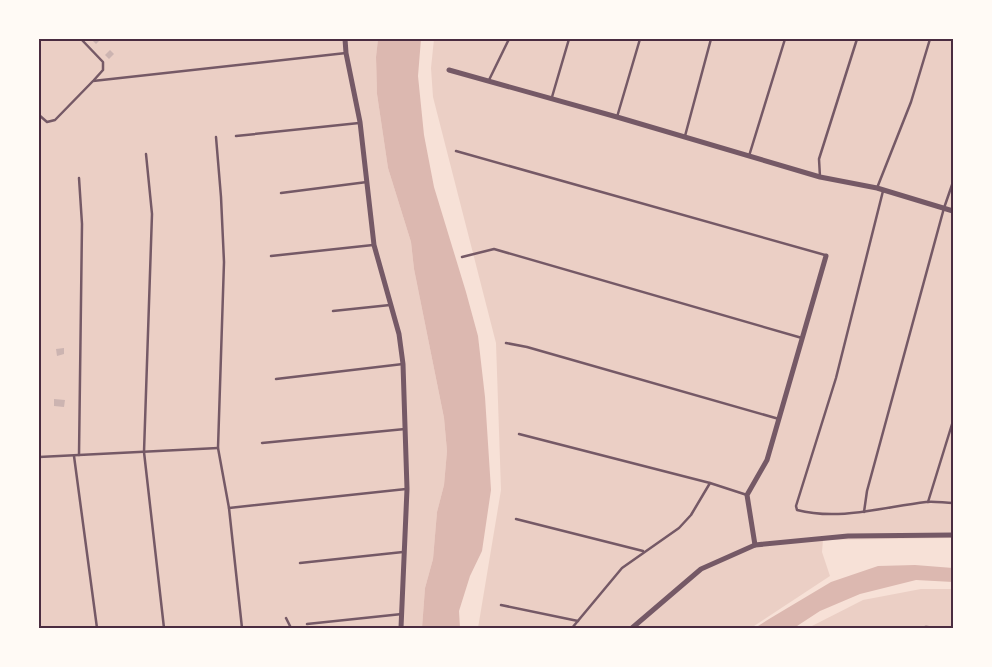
<svg xmlns="http://www.w3.org/2000/svg" width="992" height="667" viewBox="0 0 992 667" font-family="'Nunito Sans',sans-serif">
<style>
.green{fill:#ebcfc5}
.water{fill:#dcb8b0}
.building{fill:#ccb4b1}
.lines{fill:none;stroke-linecap:round;stroke-linejoin:round}
.service{stroke:#755966;stroke-width:2.5}
.minor{stroke:#755966;stroke-width:5}
.neatline{fill:none;stroke:#4a2c40;stroke-width:2}
</style>
<rect width="100%" height="100%" fill="#f7e1d7"/>
<g class="green">
<polygon points="39,39 378,39 376,57 377,94 388,168 411,242 414,269 444,418 447,451 444,485 437,512 433,559 425,588 422,628 39,628"/>
<polygon points="434,39 953,39 953,538 823,540 822,552 830,576 751,628 478,628 501,490 496,343 433,97 431,68"/>
<polygon points="921,589 953,589 953,628 808,628 863,600"/>
</g>
<g class="water">
<polygon points="378,39 421,39 418,76 424,135 434,187 466,292 478,336 485,397 491,490 482,551 470,576 459,611 460,628 422,628 425,588 433,559 437,512 444,485 447,451 444,418 414,269 411,242 388,168 377,94 376,57"/>
<polygon points="915,565 953,568 953,582 916,580 860,594 820,611 794,628 755,628 769,619 831,582 878,566"/>
</g>
<g class="building">
<polygon points="91,39 101,39 96,44"/>
<polygon points="110,50 114,54 109,59 105,55"/>
<polygon points="64,348 64,354 57,356 56,349"/>
<polygon points="54,399 65,400 64,407 54,406"/>
</g>
<g class="lines">
<g class="service">
<polyline points="81,39 103,62 103,70 94,80"/>
<polyline points="489,80 509,39"/>
<polyline points="552,97 569,39"/>
<polyline points="39,115 47,122 55,120 93,81 346,53"/>
<polyline points="617,117 640,39"/>
<polyline points="236,136 359,123"/>
<polyline points="685,136 711,39"/>
<polyline points="216,137 221,197 224,262 218,448 229,508 242,628"/>
<polyline points="456,151 825,255"/>
<polyline points="146,154 152,214 144,452 164,628"/>
<polyline points="749,156 785,39"/>
<polyline points="820,177 819,159 857,39"/>
<polyline points="877,188 911,102 930,39"/>
<path d="M883,191l-47,187 -40,128 1,4c42,11 87,-3 129,-8 9,-1 18,1 27,1"/>
<polyline points="281,193 367,182"/>
<polyline points="271,256 373,245"/>
<polyline points="462,257 494,249 802,338"/>
<polyline points="333,311 390,305"/>
<polyline points="506,343 527,347 779,419"/>
<polyline points="276,379 403,364"/>
<polyline points="519,434 710,483 747,495"/>
<polyline points="262,443 405,429"/>
<polyline points="79,455 82,224 79,178"/>
<polyline points="74,456 97,628"/>
<polyline points="39,457 218,448"/>
<polyline points="928,502 953,421"/>
<polyline points="229,508 406,489"/>
<polyline points="864,512 867,491 944,208 953,182"/>
<polyline points="516,519 643,551"/>
<polyline points="300,563 403,552"/>
<polyline points="501,605 578,621"/>
<polyline points="286,618 291,628"/>
<polyline points="307,624 402,614"/>
<polyline points="572,628 622,568 679,528 691,515 710,483"/>
<polyline points="920,628 926,627 938,628"/>
</g>
<g class="minor">
<polyline points="345,39 346,53 360,122 374,245 399,334 403,364 407,489 401,628"/>
<polyline points="449,70 617,117 820,177 877,188 953,211"/>
<polyline points="755,545 747,495 767,460 826,256"/>
<polyline points="632,628 701,569 755,545 848,536 953,535"/>
</g>
</g>
<rect width="992" height="667" fill="none" stroke="#fffaf5" stroke-width="80"/>
<rect x="40" y="40" width="912" height="587" class="neatline"/>
</svg>
